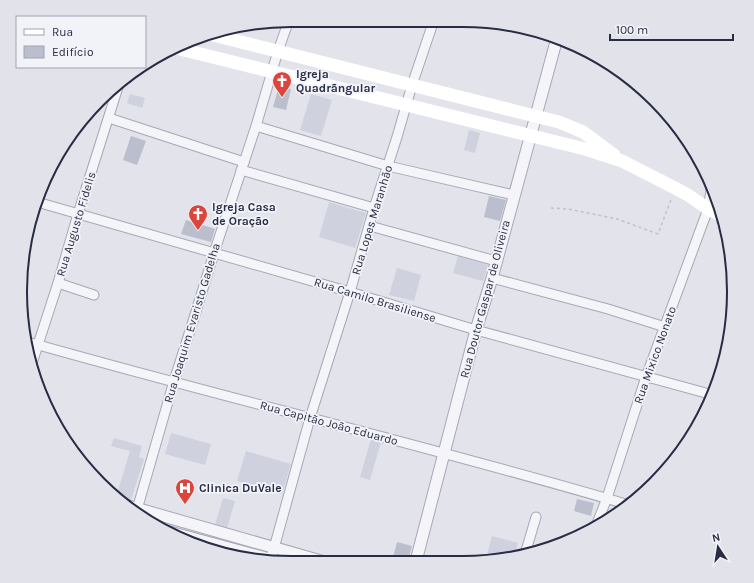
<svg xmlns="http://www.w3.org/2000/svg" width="754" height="583" viewBox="0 0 754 583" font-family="Karla,sans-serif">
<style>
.built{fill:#cfd2de}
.building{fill:#bbbecc}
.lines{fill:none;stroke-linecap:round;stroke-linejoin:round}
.minor-casing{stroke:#a6a8b6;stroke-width:11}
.tertiary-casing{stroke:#a6a8b6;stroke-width:13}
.path{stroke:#c0c1ca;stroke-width:1.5;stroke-dasharray:3 3;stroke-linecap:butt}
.minor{stroke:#f5f5f9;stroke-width:9}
.tertiary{stroke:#f5f5f9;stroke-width:11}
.secondary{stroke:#fff;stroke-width:13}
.labels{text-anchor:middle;stroke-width:3.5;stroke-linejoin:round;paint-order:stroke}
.poi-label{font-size:12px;font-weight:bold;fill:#282c45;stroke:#f2f3f8;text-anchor:start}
.street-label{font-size:12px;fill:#282c45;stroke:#f2f3f8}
.rim{fill:none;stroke:#282c45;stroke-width:2}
</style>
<rect width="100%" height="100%" fill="#e2e3eb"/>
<g class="built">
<polygon points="130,94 145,98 142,108 127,103"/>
<polygon points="311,94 332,100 321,136 300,130"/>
<polygon points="469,130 480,133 475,153 464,150"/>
<polygon points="329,202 366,213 355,248 319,237"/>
<polygon points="458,256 488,265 483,281 453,273"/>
<polygon points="397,268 421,275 414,301 389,295"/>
<polygon points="171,433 211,444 205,465 165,454"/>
<polygon points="114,438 142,446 139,457 144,459 130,503 120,500 116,497 130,451 111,446"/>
<polygon points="371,439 381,442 370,480 360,477"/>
<polygon points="246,451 291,464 282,494 237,481"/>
<polygon points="223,498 235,501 227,528 215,525"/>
<polygon points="492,536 518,543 514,557 504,559 487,555"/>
</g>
<g class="building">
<polygon points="279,86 291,89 286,110 273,107"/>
<polygon points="131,136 146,141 137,165 123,160"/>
<polygon points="489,196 506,200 500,221 484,217"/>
<polygon points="186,220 215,229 211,242 181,234"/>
<polygon points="577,499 594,503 591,516 574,511"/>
<polygon points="397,542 412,546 408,561 392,561"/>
</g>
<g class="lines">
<defs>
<g id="minor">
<polyline points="109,118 244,162"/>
<polyline points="256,126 388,166 514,195"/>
<polyline points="241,170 374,208"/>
<polyline points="37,202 350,292 476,330 713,395"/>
<polyline points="370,226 496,261"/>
<polyline points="492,278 608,309 665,327"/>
<polyline points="58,283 94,295"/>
<path d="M28,342c200,57 402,104 601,163"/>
<polyline points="32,363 58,283 78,214 119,84"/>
<polyline points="136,513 174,381 194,318 214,253 256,126 278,51 289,20"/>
<polyline points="596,526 607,498 646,377 708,209 712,185"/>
<polyline points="525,554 536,517"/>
<polyline points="271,559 310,418 350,292 374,208 397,137 412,85 434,20"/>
</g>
<g id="tertiary">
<polyline points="125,505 321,561"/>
<polyline points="166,531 277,561"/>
<polyline points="416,561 476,330 492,278 557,38"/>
</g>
</defs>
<use href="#minor" class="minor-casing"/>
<use href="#tertiary" class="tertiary-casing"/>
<polyline class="path" points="551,208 568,209 617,219 658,234 672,197"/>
<use href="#minor" class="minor"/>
<use href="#tertiary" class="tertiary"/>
<g class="secondary">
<polyline points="209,34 535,116 559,122 583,132 614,155"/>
<polyline points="176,48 585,149 622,161 675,188 688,195 708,209 722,216"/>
</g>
</g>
<defs>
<symbol id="church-pin" viewBox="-11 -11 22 30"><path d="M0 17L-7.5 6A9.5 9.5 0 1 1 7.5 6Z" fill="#db463c" stroke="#f2f3f8"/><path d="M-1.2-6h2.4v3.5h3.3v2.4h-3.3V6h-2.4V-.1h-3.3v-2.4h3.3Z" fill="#fff"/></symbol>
<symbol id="hospital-pin" viewBox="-11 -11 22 30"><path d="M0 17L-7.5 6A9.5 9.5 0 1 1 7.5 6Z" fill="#db463c" stroke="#f2f3f8"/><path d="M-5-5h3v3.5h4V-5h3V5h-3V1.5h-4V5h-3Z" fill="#fff"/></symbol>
</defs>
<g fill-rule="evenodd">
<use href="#church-pin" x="271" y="70" width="22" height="30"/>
<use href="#church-pin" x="187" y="203" width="22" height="30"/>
<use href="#hospital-pin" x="174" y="477" width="22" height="30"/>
</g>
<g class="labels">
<g class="poi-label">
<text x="296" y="78">Igreja<tspan x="296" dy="14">Quadrãngular</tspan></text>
<text x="212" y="211">Igreja Casa<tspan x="212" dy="14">de Oração</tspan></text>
<text x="199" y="492">Clinica DuVale</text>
</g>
<g class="street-label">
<text transform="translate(372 220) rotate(-73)" y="4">Rua Lopes Maranhão</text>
<text transform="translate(76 224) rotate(-73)" y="4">Rua Augusto Fidelis</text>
<text transform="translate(485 299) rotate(-75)" y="4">Rua Doutor Gaspar de Oliveira</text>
<text transform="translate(375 300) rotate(17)" y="4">Rua Camilo Brasiliense</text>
<text transform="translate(192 323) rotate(-73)" y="4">Rua Joaquim Evaristo Gadelha</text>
<text transform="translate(655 355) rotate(-70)" y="4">Rua Mixico Nonato</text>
<text transform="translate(329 423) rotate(15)" y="4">Rua Capitão João Eduardo</text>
</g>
</g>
<path d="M0 0H754V583H0ZM291 27H463A264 264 0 0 1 727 291V292A264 264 0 0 1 463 556H291A264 264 0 0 1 27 292V291A264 264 0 0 1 291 27Z" fill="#e2e3ea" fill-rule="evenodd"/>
<path class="rim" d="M291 27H463A264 264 0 0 1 727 291V292A264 264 0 0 1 463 556H291A264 264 0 0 1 27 292V291A264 264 0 0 1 291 27Z"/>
<rect x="16" y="16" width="130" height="52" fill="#f2f3f8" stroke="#a1a3b0"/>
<rect x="24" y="29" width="20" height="6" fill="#ffffff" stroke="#a1a3b0"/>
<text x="52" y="36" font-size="12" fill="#282c45">Rua</text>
<rect x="24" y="46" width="20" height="12" fill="#bbbecc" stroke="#a1a3b0"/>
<text x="52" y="56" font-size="12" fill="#282c45">Edifício</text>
<g transform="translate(718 547) rotate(348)" stroke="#f2f3f8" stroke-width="3" paint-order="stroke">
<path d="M0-3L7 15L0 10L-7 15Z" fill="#282c45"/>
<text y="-6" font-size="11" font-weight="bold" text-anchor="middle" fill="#282c45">N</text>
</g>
<path d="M610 34v6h123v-6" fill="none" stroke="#282c45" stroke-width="2"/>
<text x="616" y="34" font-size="12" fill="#282c45" stroke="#f2f3f8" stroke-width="3" paint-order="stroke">100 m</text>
</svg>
